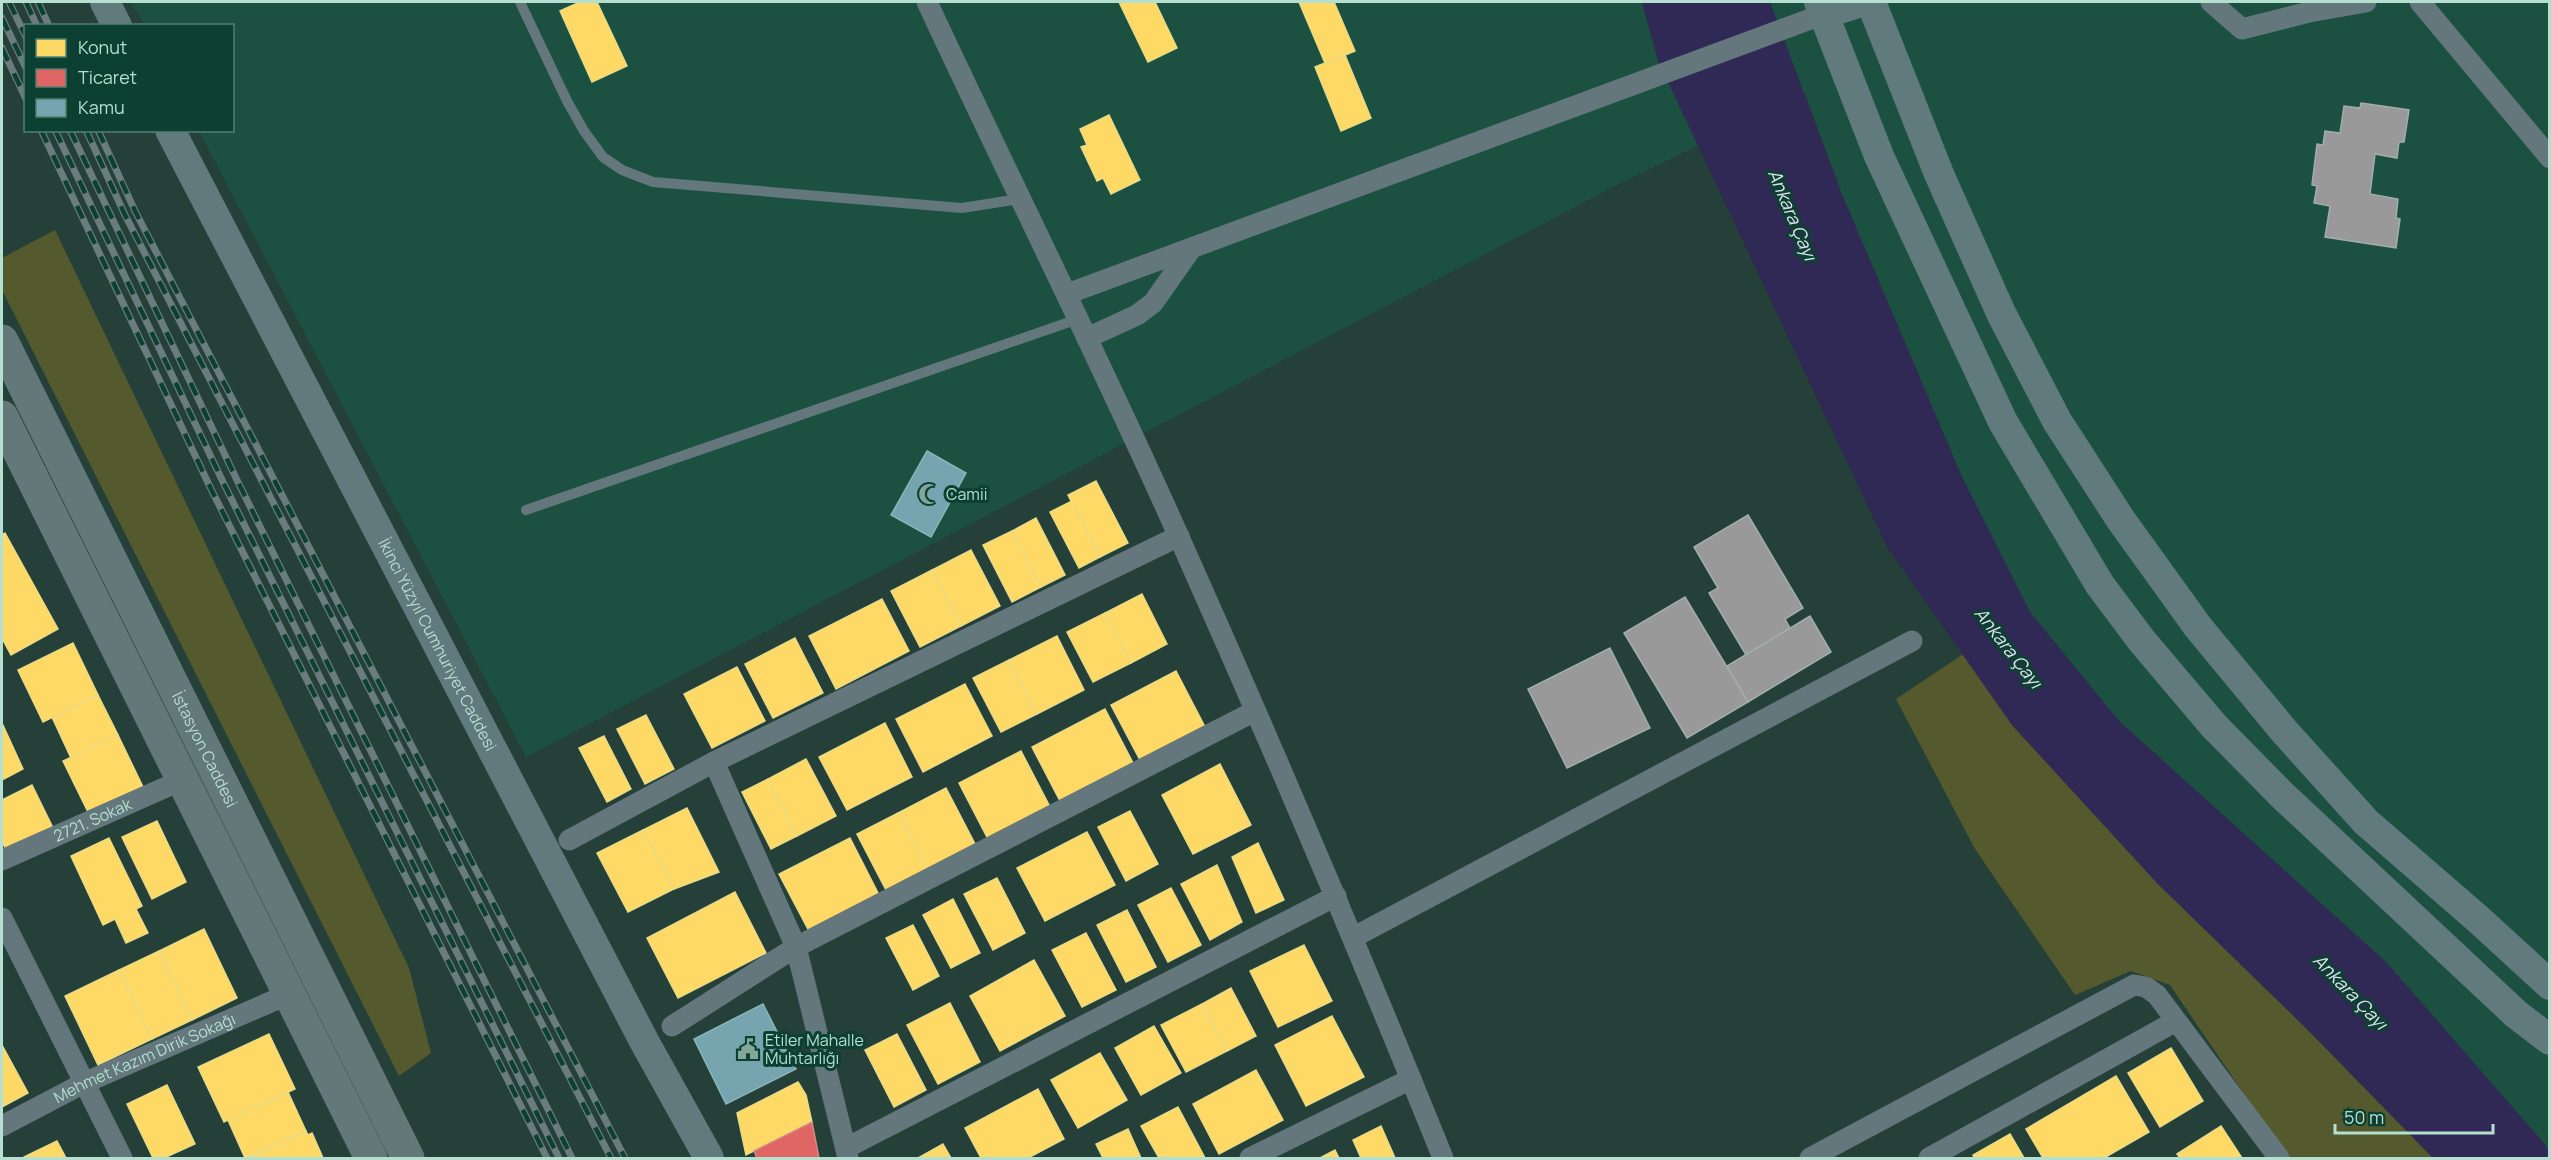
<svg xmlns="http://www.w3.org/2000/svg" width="2551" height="1160" viewBox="0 0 2551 1160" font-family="Manrope,sans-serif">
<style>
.built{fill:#1c5142}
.green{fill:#555a2e}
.water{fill:#302955}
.homes{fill:#ffd966;stroke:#e9db86;stroke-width:1.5}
.shops{fill:#e06666;stroke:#d38a86;stroke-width:1.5}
.public{fill:#76a5af;stroke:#89b6b9;stroke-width:1.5}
.industry{fill:#999;stroke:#a1aea9;stroke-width:1.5}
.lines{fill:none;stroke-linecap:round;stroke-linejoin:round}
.service{stroke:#63777c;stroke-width:10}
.minor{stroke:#63777c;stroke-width:21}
.secondary{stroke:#617a7d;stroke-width:30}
.primary{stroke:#637879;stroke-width:33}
.rail-casing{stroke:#6a7c7d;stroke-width:7}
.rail{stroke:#0c4032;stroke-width:4.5;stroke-dasharray:14;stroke-linecap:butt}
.labels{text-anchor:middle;stroke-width:6;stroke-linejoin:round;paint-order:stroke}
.poi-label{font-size:16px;fill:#b5dfcf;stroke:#0c4032;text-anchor:start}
.street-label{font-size:16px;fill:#b5dfcf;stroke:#0c4032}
.water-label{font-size:18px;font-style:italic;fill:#e3e2f3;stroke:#0c4032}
</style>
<rect width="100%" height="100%" fill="#244038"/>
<polygon class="built" points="131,2 2549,2 2549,1149 2386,962 2119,721 2030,612 1962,477 1841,192 1805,93 1617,185 526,757 199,131 232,130 232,26 144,25"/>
<g class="green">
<polygon points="55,230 409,968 431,1053 399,1076 2,290 2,258"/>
<polygon points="1963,654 2012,725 2157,883 2307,1029 2433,1158 2287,1157 2170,985 2131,971 2075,995 1975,849 1896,699"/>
</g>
<polygon class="water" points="1642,2 1770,2 1841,192 1962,477 2030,612 2119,721 2386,962 2549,1149 2549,1158 2433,1158 2307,1029 2157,883 2012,725 1887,547 1658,61"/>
<g class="homes">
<polygon points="580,2 597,2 627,66 592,82 560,11"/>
<polygon points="1119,2 1155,2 1177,48 1148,62"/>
<polygon points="1299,2 1334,2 1355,51 1325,63"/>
<polygon points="1345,55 1371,118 1341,131 1315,67"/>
<polygon points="1109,115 1140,180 1111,194 1103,178 1097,181 1081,147 1087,145 1080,129"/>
<polygon points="1096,481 1128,543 1100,557 1068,495"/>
<polygon points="1072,501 1100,557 1079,568 1050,512"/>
<polygon points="1036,518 1065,575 1041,587 1012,531"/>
<polygon points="1012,531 1041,587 1012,602 983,545"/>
<polygon points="5,533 58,629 11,655 2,638 2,535"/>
<polygon points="971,550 1000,606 961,626 932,570"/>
<polygon points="932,570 961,626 920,647 891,591"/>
<polygon points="1142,594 1167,644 1131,663 1105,613"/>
<polygon points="882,599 909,651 836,689 809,636"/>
<polygon points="1105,613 1131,663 1093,682 1067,632"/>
<polygon points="1057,636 1084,690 1037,714 1009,660"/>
<polygon points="795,638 823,693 773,718 745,664"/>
<polygon points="73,643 98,695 43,722 18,670"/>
<polygon points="1009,660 1037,714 1001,732 973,678"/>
<polygon points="737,667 765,721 712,748 684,694"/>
<polygon points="1176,671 1205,727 1140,760 1111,705"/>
<polygon points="965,684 992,736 923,772 896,719"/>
<polygon points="98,695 118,735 71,758 52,717"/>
<polygon points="1105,709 1133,763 1060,801 1032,747"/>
<polygon points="646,715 674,769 645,784 617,729"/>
<polygon points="2,723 23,769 2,780"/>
<polygon points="885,723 912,777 847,810 819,757"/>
<polygon points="118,735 143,787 89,814 63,761"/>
<polygon points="604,736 631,789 607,802 579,748"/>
<polygon points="1021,751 1050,807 988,839 959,783"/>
<polygon points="806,759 836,816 797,836 768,779"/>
<polygon points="1220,764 1251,825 1193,854 1162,795"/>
<polygon points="768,779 797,836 771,849 742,792"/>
<polygon points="32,785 53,828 6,850 2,841 2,800"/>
<polygon points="946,788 975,844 927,869 898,813"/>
<polygon points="687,808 719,872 674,889 643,830"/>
<polygon points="1130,811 1158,864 1126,881 1098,827"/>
<polygon points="898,813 927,869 886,890 857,834"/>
<polygon points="157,821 186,882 152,899 122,837"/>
<polygon points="643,830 674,889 628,912 597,853"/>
<polygon points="1087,832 1115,885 1045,921 1017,868"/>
<polygon points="109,838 142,906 136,909 148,933 126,943 115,919 103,925 71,856"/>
<polygon points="850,838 879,895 809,931 779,874"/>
<polygon points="1258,843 1284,900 1256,913 1232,857"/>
<polygon points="1217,865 1242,922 1210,940 1181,884"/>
<polygon points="997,878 1025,933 993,950 964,894"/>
<polygon points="1171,888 1201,945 1168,962 1138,905"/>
<polygon points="735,892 766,953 678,998 647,938"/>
<polygon points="953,899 980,953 951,968 923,915"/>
<polygon points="1127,910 1156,967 1126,982 1097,925"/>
<polygon points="913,925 939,976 913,990 886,938"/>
<polygon points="204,929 237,998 192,1020 159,951"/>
<polygon points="1086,933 1116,990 1082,1007 1052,950"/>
<polygon points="1304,945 1332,1001 1278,1027 1250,971"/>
<polygon points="159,951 192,1020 152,1039 119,970"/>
<polygon points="1034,960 1065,1016 1000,1051 970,996"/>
<polygon points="119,970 152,1039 98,1065 65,996"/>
<polygon points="1231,988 1256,1036 1227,1051 1202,1004"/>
<polygon points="950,1003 980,1062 938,1084 907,1025"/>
<polygon points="1202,1004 1227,1051 1186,1072 1161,1025"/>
<polygon points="1332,1016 1364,1077 1306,1106 1275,1045"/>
<polygon points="1154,1026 1181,1073 1141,1095 1115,1048"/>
<polygon points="269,1034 295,1089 224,1122 198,1067"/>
<polygon points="897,1034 926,1090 894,1107 865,1050"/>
<polygon points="2,1045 28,1093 2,1107"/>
<polygon points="2171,1048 2203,1101 2160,1127 2128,1073"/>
<polygon points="1100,1053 1127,1100 1078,1128 1051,1080"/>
<polygon points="1256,1070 1283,1120 1219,1154 1193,1104"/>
<polygon points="2116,1076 2149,1132 2104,1158 2043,1158 2026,1129"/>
<polygon points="798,1082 806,1095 812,1122 746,1155 737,1113"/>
<polygon points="167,1085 195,1144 164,1158 153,1158 127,1104"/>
<polygon points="1038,1089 1064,1139 1028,1158 981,1158 965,1128"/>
<polygon points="288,1092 306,1131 245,1158 228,1120"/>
<polygon points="1178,1107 1205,1158 1159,1158 1141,1126"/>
<polygon points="1381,1126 1395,1158 1361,1158 1353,1140"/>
<polygon points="2221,1126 2242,1158 2180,1158 2177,1154"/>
<polygon points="1128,1129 1141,1158 1103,1158 1096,1144"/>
<polygon points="306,1131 308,1135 312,1133 323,1158 246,1158"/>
<polygon points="2010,1134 2024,1158 1974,1158 1973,1155"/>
<polygon points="57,1141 66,1158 24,1158 24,1157"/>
<polygon points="943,1144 951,1158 918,1158"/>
<polygon points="1335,1150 1339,1158 1320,1158"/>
</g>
<polygon class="shops" points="812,1122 819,1158 757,1158 754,1151"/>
<g class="public">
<polygon points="927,451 966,473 931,537 891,515"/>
<polygon points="763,1004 796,1069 726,1104 694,1039"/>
</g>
<g class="industry">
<polygon points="2361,103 2409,110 2404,142 2399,142 2397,158 2375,154 2370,194 2398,199 2396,218 2400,219 2396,248 2325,237 2330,206 2314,203 2317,186 2312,185 2317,144 2323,145 2325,131 2340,133 2344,106 2360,108"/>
<polygon points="1748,515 1803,608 1785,619 1790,628 1746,655 1709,593 1718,588 1694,547"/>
<polygon points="1685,597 1748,702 1687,738 1624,633"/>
<polygon points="1810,616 1831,652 1748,702 1727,666"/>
<polygon points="1610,648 1650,728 1567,768 1528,689"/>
</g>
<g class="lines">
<g class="service">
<polyline points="520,2 567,101 584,131 603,157 622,170 653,182 962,208 1019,199"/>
<polyline points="526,510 1078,319"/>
</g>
<g class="minor">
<path d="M927,2c83,178 172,355 252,535 92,206 180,413 264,621"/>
<polyline points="2211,2 2242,29 2309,12 2366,2"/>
<polyline points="2420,2 2550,158"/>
<polyline points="1067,294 1824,14"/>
<polyline points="1087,338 1137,315 1153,303 1191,249"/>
<polyline points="714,762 796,947 848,1158"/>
<polyline points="569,840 714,762 1179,536"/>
<path id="s1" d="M2,860l180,-80"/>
<polyline points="2,918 122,1158"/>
<polyline points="1354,937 1912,641"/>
<polyline points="672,1026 796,947 1255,711"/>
<path id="s2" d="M2,1126l82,-43 205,-89"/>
<polyline points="846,1148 1336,896"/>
<polyline points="1250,1158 1411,1079"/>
<polyline points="1810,1158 2134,985 2146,987 2157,995 2279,1158"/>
<polyline points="1929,1158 2176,1021"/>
</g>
<g class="secondary">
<polyline points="105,2 117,26"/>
<polyline points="1819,2 1879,156 2003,422 2100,585 2142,641 2214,726 2282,795 2516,1014 2550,1040"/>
<polyline points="1871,2 1939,174 2001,313 2057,421 2121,520 2198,627 2284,731 2366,822 2478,919 2550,985"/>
<polyline points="1824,14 1861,2"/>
<path id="s3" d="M170,130l474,911 65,117"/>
</g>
<g class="primary">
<path id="s4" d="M2,341l406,817"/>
<polyline points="2,417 371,1158"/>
</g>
<defs>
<g id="rail">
<polyline points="9,2 26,37"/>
<polyline points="26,2 37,26"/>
<polyline points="38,2 49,26"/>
<polyline points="2,18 26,68"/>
<polyline points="2,48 26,99"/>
<polyline points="41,130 211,489 547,1158"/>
<polyline points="55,130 223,482 559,1158"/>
<polyline points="70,130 235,476 572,1158"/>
<polyline points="86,130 125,215 611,1158"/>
<polyline points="98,130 135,211 625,1158"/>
</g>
</defs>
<use href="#rail" class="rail-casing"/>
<use href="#rail" class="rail"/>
</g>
<defs>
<symbol id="mosque-bare" viewBox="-9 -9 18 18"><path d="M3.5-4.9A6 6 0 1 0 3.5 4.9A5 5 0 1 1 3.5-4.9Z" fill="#82a79a" stroke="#0c4032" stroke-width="2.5" paint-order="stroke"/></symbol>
<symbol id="civic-bare" viewBox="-9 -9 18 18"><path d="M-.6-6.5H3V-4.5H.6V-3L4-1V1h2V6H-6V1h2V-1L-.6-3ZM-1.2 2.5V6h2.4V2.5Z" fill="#82a79a" stroke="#0c4032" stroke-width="2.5" paint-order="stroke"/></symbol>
</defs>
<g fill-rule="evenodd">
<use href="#mosque-bare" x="914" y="479" width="30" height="30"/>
<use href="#civic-bare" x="733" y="1034" width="30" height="30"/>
</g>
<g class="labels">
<g class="poi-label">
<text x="946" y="500">Camii</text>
<text x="765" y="1046">Etiler Mahalle<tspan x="765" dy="18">Muhtarlığı</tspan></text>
</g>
<g class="street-label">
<text dy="6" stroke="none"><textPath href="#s3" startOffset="580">İkinci Yüzyıl Cumhuriyet Caddesi</textPath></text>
<text dy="6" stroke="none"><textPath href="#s4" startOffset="456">İstasyon Caddesi</textPath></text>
<text dy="6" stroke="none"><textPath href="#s1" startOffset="99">2721. Sokak</textPath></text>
<text dy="6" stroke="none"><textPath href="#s2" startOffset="158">Mehmet Kazım Dirik Sokağı</textPath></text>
</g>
<g class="water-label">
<text transform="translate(1792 215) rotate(67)" y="6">Ankara Çayı</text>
<text transform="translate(2008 648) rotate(52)" y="6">Ankara Çayı</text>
<text transform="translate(2350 992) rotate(46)" y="6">Ankara Çayı</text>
</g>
</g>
<rect width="2551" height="1160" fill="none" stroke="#b5dfcf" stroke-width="6"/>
<rect x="24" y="24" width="210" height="108" fill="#0c4032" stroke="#508071" stroke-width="1.5"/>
<rect x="36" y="39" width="30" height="18" fill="#ffd966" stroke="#508071" stroke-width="1.5"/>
<text x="78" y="54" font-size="18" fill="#b5dfcf">Konut</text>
<rect x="36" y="69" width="30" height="18" fill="#e06666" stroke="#508071" stroke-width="1.5"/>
<text x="78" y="84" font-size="18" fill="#b5dfcf">Ticaret</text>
<rect x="36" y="99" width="30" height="18" fill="#76a5af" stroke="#508071" stroke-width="1.5"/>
<text x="78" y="114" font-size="18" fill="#b5dfcf">Kamu</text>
<path d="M2335 1124v9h158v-9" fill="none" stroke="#b5dfcf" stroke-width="3"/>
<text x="2344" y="1124" font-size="18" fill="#b5dfcf" stroke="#0c4032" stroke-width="4.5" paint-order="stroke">50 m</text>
</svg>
